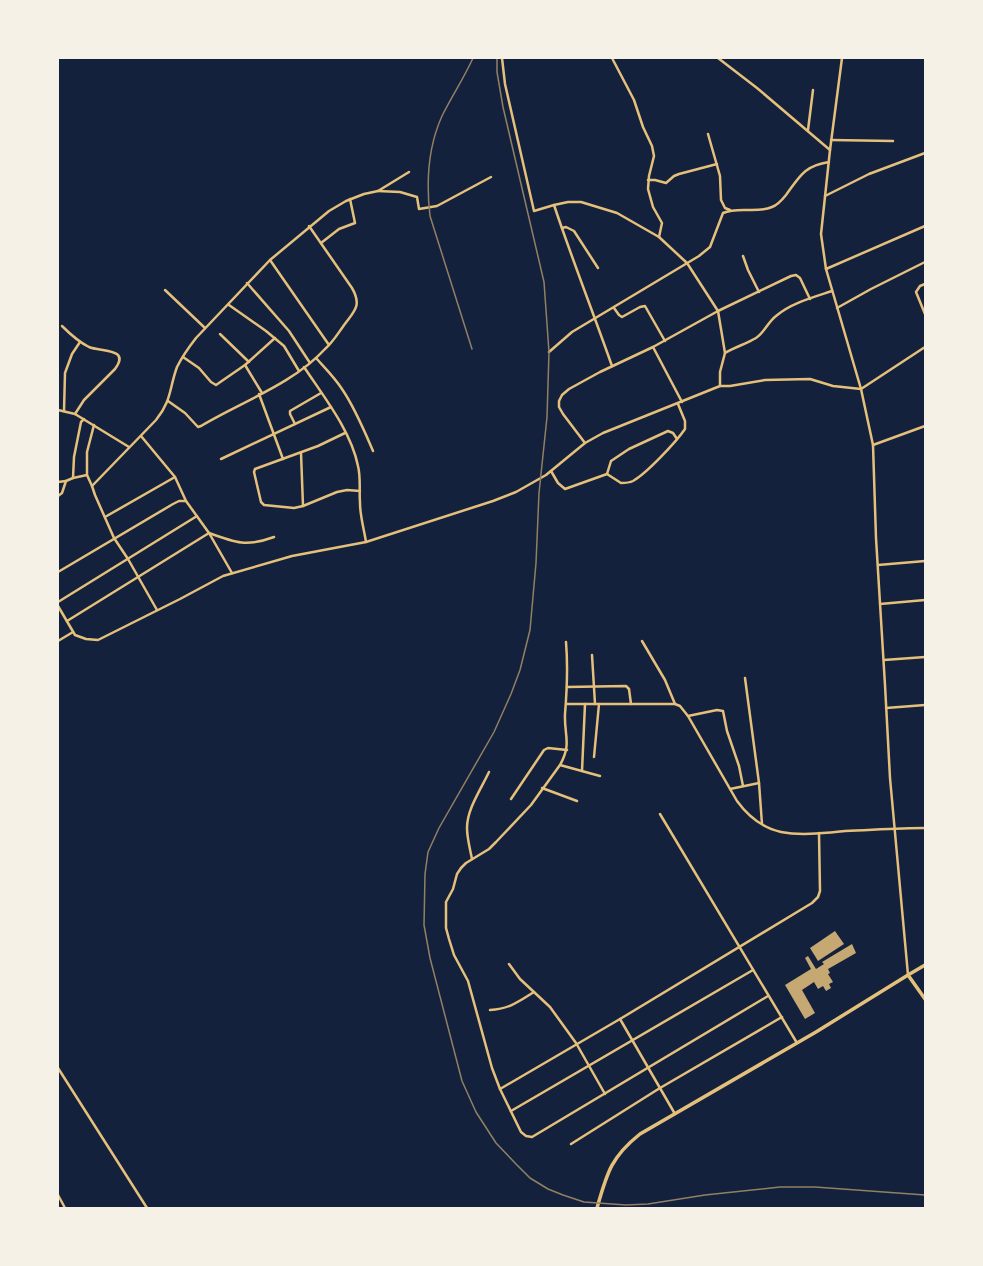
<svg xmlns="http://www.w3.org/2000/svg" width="983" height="1266" viewBox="0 0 983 1266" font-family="'Asap Condensed',sans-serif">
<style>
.building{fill:#c6a872}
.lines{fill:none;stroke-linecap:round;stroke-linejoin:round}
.minor{stroke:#e5c07b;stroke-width:2.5}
.tertiary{stroke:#e5c07b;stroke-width:3.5}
.secondary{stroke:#e5c07b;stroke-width:3.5}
.rail{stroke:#918062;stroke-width:1.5}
</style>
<rect width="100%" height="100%" fill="#14213d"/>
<g class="building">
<polygon points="835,931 844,944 818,961 810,948"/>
<polygon points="852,944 856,953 828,969 830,973 828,974 833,982 829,984 831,988 826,991 823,986 818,989 814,982 802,990 815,1013 805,1019 785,985 811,969 805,958 808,956 816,969 824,964 822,962"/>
</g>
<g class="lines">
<g class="minor">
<polyline points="502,58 505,84 534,211 554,205 568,202 581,202 617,213 659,237 687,263 718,311 725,353"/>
<polyline points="612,58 634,100 643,127 652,146 654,156 649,176 648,189 653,207 662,223 659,237"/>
<polyline points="718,58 757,88 830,150"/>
<polyline points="842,58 830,150 821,234 826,269 861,389 873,445"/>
<polyline points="808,130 813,90"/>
<polyline points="708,134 720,176 721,200 725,208 730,210"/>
<polyline points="831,140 893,141"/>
<polyline points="648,180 655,180 666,183 674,176 679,174 717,164"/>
<polyline points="378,191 400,192 417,197 419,209 437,206 491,177"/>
<polyline points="825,196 869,174 925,153"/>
<path d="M554,205c18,54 39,107 58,161"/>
<polyline points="562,228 566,227 574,231 598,268"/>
<polyline points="321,243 339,229 355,223 350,199"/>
<polyline points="743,256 748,270 759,292"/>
<polyline points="270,260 329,345"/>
<polyline points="826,269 925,226"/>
<polyline points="247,283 289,331 310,363"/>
<polyline points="925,284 920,286 916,292 925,314"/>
<polyline points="165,290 205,328"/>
<polyline points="229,305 266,331 284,346 299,371"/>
<polyline points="614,308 619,315 622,317 640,307 645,306 665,341"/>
<polyline points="837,308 871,289 925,262"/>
<path d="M62,326c8,8 17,16 27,21 12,5 42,1 26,22l-31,31 -9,14"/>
<polyline points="220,334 249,362"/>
<polyline points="653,347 682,402"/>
<path d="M549,352l23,-20 127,-76 11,-9 13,-34c16,-7 34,1 49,-6 6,-2 10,-7 14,-12 14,-19 18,-29 43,-33"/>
<polyline points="183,357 199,368 211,382 216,385 245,365 275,338"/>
<path d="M316,358c9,10 19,20 26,31 13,19 22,41 31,62"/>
<polyline points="245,365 262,393"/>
<path d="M304,367c20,30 47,64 54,99 3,12 1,24 2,37 0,13 4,26 6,39"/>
<path d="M720,386v-14l5,-19c10,-6 21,-9 31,-15 8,-5 12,-16 20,-22 15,-13 38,-19 56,-25"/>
<polyline points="259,394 283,459"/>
<path d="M168,401l17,12 13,14 3,-1c40,-24 92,-42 124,-77 7,-6 12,-14 17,-21 11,-16 21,-21 10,-40l-43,-62"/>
<polyline points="58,410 75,414 129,447"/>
<polyline points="64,411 65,373 72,354 80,342"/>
<polyline points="295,424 290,414 290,411 321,393"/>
<polyline points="94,425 87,452 87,475 92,486 95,495 114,538 128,559 157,610"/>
<polyline points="345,433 318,446 255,469 254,472 261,502 264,505 294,508 303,506 337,492 347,490 360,491"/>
<polyline points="141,436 175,477 186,501"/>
<polyline points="585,443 563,414 559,407 559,401 562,395 569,389 600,372 653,347 718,311 791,276 796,275 800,278 810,299"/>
<polyline points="301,453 303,506"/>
<polyline points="221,459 331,407"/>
<path d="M551,471l7,12 7,6 42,-15 14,9c4,0 8,0 12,-2 14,-8 43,-39 52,-52v-8l-7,-17"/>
<polyline points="607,474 611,461 629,449 668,431 673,433 677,439"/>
<polyline points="73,478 74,457 81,422 84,419"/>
<polyline points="58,482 66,481"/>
<path d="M92,486l64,-66c16,-20 13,-31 21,-53 5,-10 12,-20 19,-29l74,-78 59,-49 17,-10 18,-7 14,-3 31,-19"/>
<polyline points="58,496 62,493 66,481 73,478 87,475"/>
<polyline points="105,517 175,477"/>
<polyline points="878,565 925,561"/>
<polyline points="58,572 173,504 179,501 186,501 209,533 232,573"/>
<polyline points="58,602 197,516"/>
<polyline points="880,604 925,600"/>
<polyline points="58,606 75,635 86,639 98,640 180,599 223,576 292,556 366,542 493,501 516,492 546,475 585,443 603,433 720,386 730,386 765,380 810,379 833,386 861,389 925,347"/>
<path d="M67,621l142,-88c27,10 38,14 65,4"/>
<polyline points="58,641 73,632"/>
<polyline points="642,641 665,680 675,704"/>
<path d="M566,642c2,24 1,48 -1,72 -1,21 7,30 -5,51l-29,40 -35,37 -7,7 -23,14 -5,5 -4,6 -4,15 -7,13v26l3,11 5,16 14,26 24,87 8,21 21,43 5,4 6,1 236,-141"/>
<polyline points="592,655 595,704"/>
<polyline points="884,660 925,657"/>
<polyline points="745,678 759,783 762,824"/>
<polyline points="567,687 626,686 629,689 631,704"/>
<path d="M567,704h108l5,2 8,10 49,85c11,15 26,27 44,31 20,4 44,1 64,-1 27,-1 53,-3 80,-3"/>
<polyline points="886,708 925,705"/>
<polyline points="688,716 717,710 723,711 727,731 739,766 743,786"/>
<polyline points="594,757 599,704"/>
<polyline points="560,765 600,776"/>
<polyline points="582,771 585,704"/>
<polyline points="542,788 577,801"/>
<polyline points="730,789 759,783"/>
<polyline points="511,799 544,750 548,748 567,750"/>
<polyline points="660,814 797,1043"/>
<path d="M472,859c-2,-10 -5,-21 -5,-31 0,-19 14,-39 22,-56"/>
<polyline points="509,964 520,979 550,1007 576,1043 605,1094"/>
<polyline points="908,975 890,778 885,685 876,538 873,445 925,426"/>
<path d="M490,1010c19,-1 28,-8 44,-18"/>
<polyline points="620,1019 675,1114"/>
<polyline points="58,1068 147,1208"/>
<polyline points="500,1089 620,1019 812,903 818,897 820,891 819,833"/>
<polyline points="511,1111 753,970"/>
<polyline points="571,1144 660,1088 782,1017"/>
<polyline points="58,1195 65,1208"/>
</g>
<path class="tertiary" d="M597,1208c10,-35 14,-51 43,-74l176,-102 92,-57"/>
<polyline class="secondary" points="925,965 908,975 925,999"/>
<g class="rail">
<polyline points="497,58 497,72 503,107 544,282 549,352 547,417 539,493 536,563 530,630 520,670 511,694 494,732 439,828 428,852 425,874 424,925 430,958 462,1081 476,1112 496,1143 516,1164 530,1178 548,1189 563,1195 584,1202 626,1205 648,1204 705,1195 780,1187 815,1187 925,1195"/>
<path d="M472,349l-42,-133c-4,-34 -2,-69 12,-100 10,-20 22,-38 31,-58"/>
</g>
</g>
<rect width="983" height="1266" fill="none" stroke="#f6f1e7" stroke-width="118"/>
</svg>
